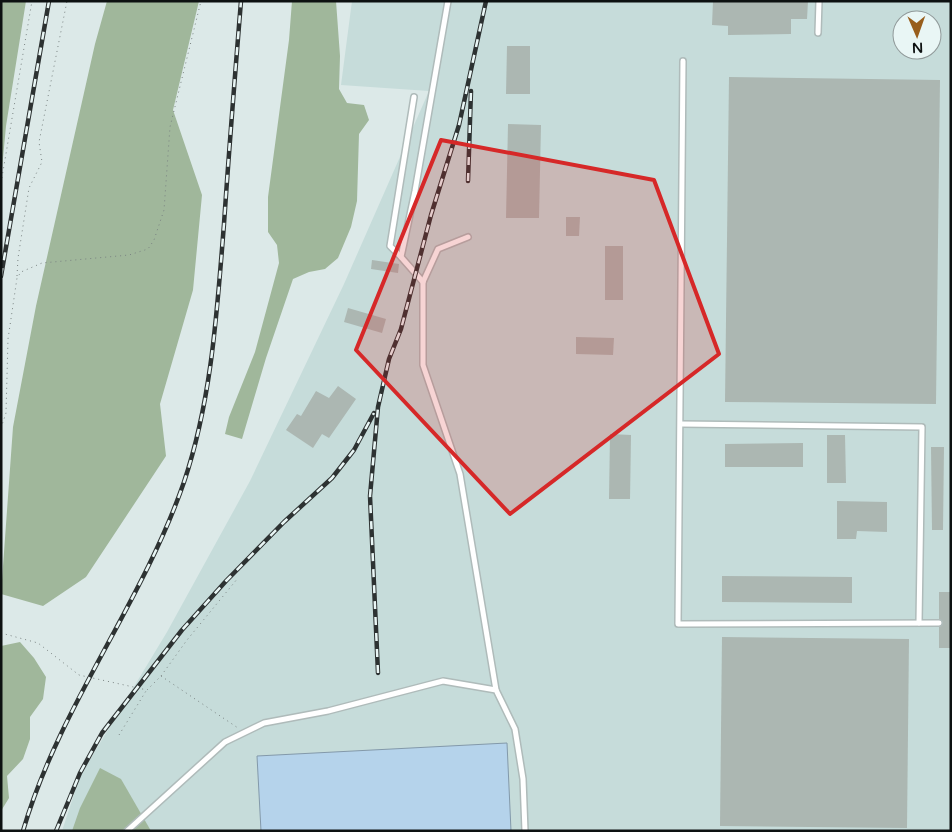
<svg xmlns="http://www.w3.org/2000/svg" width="952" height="832" viewBox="0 0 952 832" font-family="'Varela Round',sans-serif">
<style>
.built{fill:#c6dcda;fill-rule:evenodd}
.forest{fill:#a0b79b}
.water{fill:#b5d3eb;stroke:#8399aa}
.building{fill:#acb7b2}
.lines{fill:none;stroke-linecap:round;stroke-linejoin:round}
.service-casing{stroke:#afbbba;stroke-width:8}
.path{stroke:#7a8382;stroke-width:1;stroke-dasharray:1 4;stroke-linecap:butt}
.service{stroke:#fff;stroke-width:5}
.rail-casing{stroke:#2d3232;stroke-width:4.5}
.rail{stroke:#e9f6f5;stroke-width:2.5;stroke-dasharray:8;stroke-linecap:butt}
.marked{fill:#d62828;fill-opacity:0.2;stroke:#d62828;stroke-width:4;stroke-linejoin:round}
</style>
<rect width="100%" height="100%" fill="#dce9e8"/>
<path class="built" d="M352,1h599v830h-889l18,-55 87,-144 83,-151 94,-197 85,-193 -88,-6zM902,20h30v30h-30z"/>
<g class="forest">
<polygon points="1,1 26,1 6,126 2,169"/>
<polygon points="107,1 199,1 173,110 202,195 193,290 160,404 166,456 86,577 43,606 1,594 13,427 36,306 95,44"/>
<polygon points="292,1 336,1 340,56 339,89 347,103 364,105 369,120 359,134 357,201 351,227 338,258 325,269 309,272 293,279 266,358 242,439 225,434 229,417 255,352 279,263 277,245 268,232 268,197 289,40"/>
<polygon points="20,642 34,658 46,677 43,699 30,717 30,739 23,759 7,776 9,798 1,811 1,646"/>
<polygon points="100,768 121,779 151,831 72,831 80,808"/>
</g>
<polygon class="water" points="507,743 511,831 261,831 257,756"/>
<g class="building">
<polygon points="713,1 808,1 807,19 791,19 791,34 728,35 728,26 712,25"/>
<polygon points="507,46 530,46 530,94 506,94"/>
<polygon points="729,77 940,80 936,404 725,402"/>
<polygon points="508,124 541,125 539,218 506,218"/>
<polygon points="566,217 580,217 579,236 566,236"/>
<rect x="605" y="246" width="18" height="54"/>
<polygon points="372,260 399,264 398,273 371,269"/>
<polygon points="348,308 386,319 382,333 344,322"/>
<polygon points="576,337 614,338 613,355 576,354"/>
<polygon points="338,386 356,399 329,438 322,434 313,448 286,430 297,414 301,416 316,391 329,398"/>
<polygon points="610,434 631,435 630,499 609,499"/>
<polygon points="827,435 845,435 846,483 827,483"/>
<polygon points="803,443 803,467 725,467 725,444"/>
<polygon points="931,447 944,447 943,530 932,530"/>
<polygon points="837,501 887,502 887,532 857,531 856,539 837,539"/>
<polygon points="722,576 852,577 852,603 722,602"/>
<polygon points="939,592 951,592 951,648 939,648 939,627 943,622 939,619"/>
<polygon points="722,637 909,639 907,828 720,826"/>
</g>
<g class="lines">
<defs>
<g id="service">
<polyline points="818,33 819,1"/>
<polyline points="683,61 678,624 939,623"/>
<polyline points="468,237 438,249 423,282 423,365 460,474 496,690"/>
<polyline points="401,257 390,246 414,97"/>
<polyline points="423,282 401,257 415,191 448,1"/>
<polyline points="681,424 922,427 919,623"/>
<polyline points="127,831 225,742 264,723 328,711 443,681 496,690 515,729 523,779 525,831"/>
</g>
</defs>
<use href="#service" class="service-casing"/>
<g class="path">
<polyline points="1,183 32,1"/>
<polyline points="17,276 18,258 29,188 42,162 39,142 67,1"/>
<polyline points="1,428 6,413 8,339 17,278 21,272 42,263 129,255 148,249 154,240 164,210 170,127 201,1"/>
<polyline points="1,633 38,643 79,675 147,690 161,676 187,640 238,578"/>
<polyline points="161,676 238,728"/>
<polyline points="119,735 146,691"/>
</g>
<use href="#service" class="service"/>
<defs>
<g id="rail">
<polyline points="468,181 471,91"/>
<polyline points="1,276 49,1"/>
<polyline points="378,673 370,496 378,407 389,359 401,329 431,215 459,125 486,1"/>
<path d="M23,831c36,-124 119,-227 161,-349 28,-83 33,-172 40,-258 5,-75 11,-149 17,-223"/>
<polyline points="56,831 80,773 102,733 182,630 226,581 284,522 332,478 354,450 374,413"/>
</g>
</defs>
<use href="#rail" class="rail-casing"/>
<use href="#rail" class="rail"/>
</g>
<path class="marked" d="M441,140l213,40 65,174 -209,160 -154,-164z"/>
<rect width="952" height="832" fill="none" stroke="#0d1111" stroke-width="5"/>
<g transform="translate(917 35) rotate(178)"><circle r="24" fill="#e9f6f5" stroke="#919a9a"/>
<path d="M0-4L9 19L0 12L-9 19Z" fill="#985e1c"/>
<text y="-8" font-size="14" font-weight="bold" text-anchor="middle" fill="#0d1111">N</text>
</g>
</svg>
